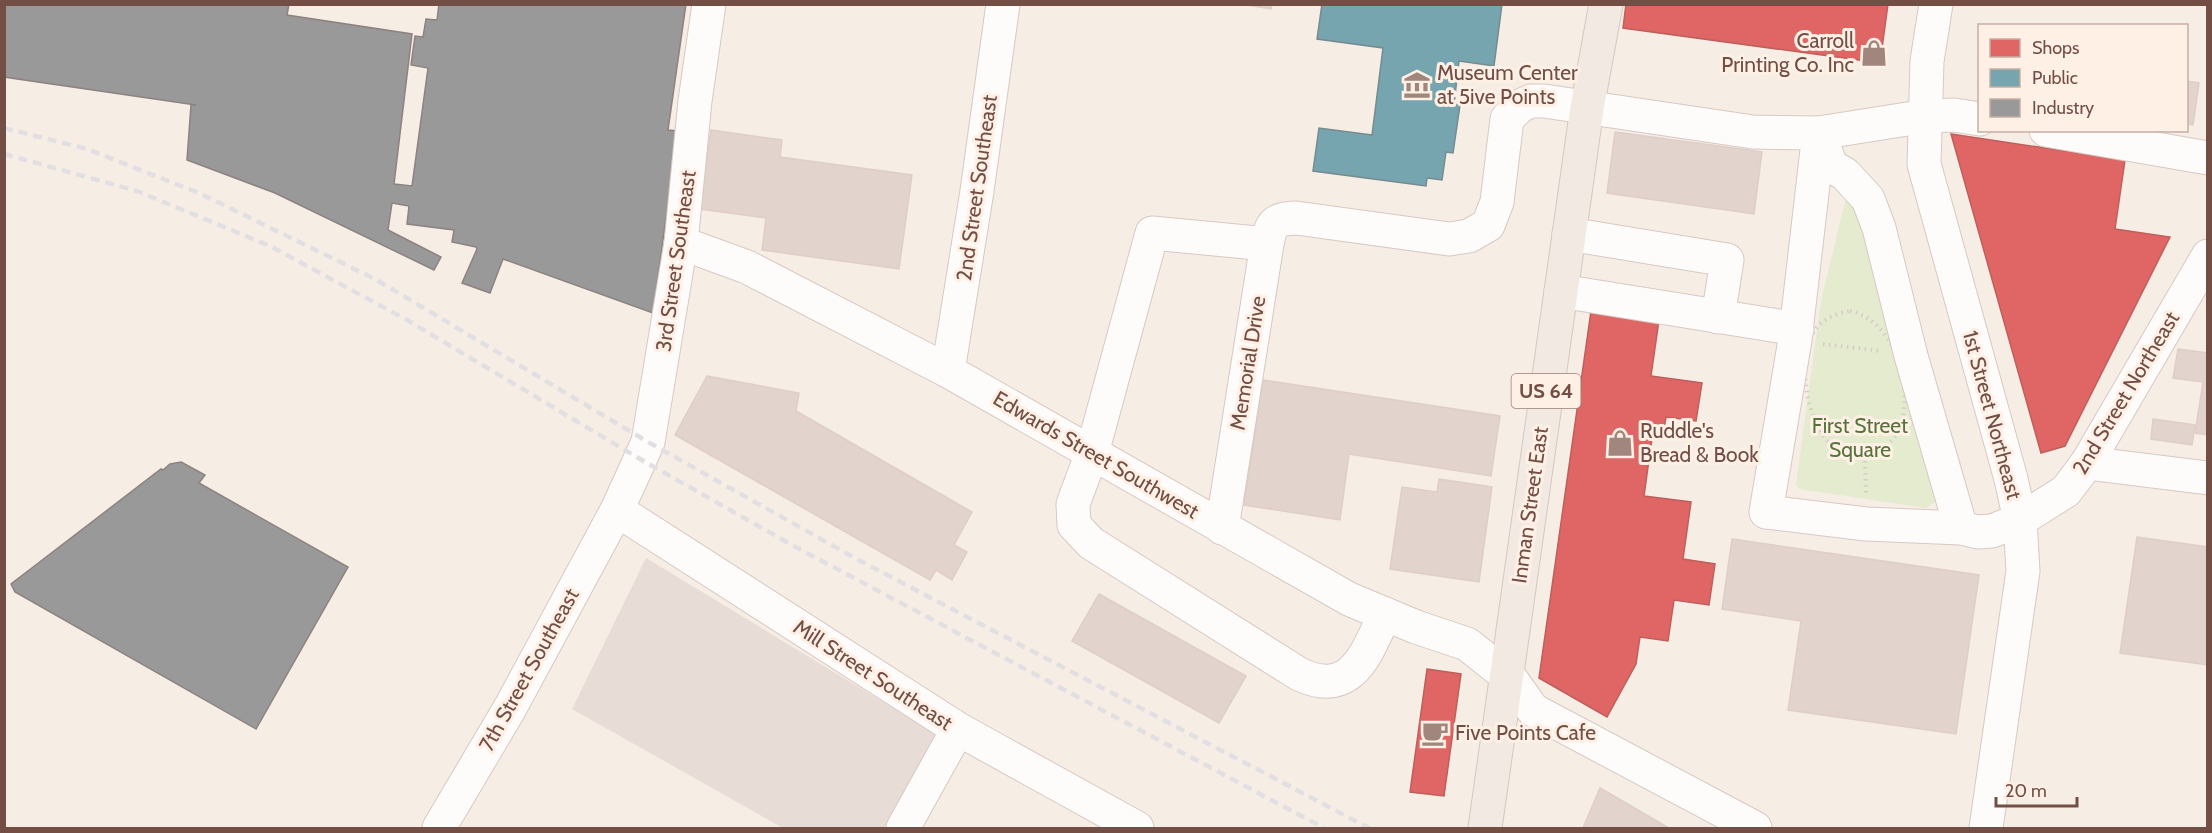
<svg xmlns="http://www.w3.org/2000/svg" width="2212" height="833" viewBox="0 0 2212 833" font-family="Cabin,sans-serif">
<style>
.industrial{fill:#e8dcd6}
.green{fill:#e4ebce}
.shops{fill:#e06666;stroke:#bf5f5c;stroke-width:1.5}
.public{fill:#76a5af;stroke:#758b8f;stroke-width:1.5}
.industry{fill:#999;stroke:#8e8280;stroke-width:1.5}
.building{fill:#e2d3cc;stroke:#dfcec7;stroke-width:1.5}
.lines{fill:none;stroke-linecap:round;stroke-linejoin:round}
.minor-casing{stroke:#d7c9c3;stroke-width:35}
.major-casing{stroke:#d5c8c2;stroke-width:35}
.path{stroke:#d7cbc8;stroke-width:4;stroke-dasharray:1.5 4.5;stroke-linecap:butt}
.minor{stroke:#fefcfb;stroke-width:33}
.major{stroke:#f2eae2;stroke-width:33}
.rail{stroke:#e2dfe3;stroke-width:4.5;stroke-dasharray:9 6;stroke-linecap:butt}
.labels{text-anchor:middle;stroke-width:6;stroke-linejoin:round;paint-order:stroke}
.shield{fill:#fff0e5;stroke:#9d7f75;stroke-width:1.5}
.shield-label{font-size:20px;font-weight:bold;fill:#734e45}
.poi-label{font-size:21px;fill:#734e45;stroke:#fff0e5;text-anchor:start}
.street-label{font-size:21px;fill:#734e45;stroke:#fff0e5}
.park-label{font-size:21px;fill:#55743b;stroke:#fff0e5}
</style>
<rect width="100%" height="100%" fill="#f6ede5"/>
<polygon class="industrial" points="646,558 936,734 888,828 783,828 572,709"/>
<polygon class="green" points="1847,194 1854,194 1937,495 1934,503 1926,508 1799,489 1796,484 1821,300"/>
<g class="shops">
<polygon points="1626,4 1888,4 1880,63 1623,28"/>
<polygon points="1951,134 2125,160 2115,229 2170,237 2065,446 2041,453"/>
<polygon points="1591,311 1659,320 1651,376 1702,383 1696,421 1666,417 1662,440 1652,438 1644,496 1691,502 1683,559 1715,564 1709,605 1674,600 1668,641 1640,637 1636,664 1607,717 1539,678"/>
<polygon points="1427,669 1461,674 1444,796 1410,792"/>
</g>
<polygon class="public" points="1322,4 1502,4 1494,66 1459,61 1454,104 1460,105 1453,153 1446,152 1442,180 1427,178 1426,186 1313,171 1319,128 1372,135 1383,48 1317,39"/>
<g class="industry">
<polygon points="4,4 289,4 287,15 412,34 394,184 412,186 428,68 411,65 415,36 423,37 426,19 437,20 439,4 686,4 668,130 678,131 653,313 503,259 490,293 462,283 477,249 476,247 452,242 454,230 407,224 409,206 392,203 388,230 441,257 434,270 275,193 187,160 191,105 196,105 4,77"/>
<polygon points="181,462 205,475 199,483 348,567 256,729 15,592 11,584 161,469 163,470 170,464"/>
</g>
<g class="building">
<polygon points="1241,4 1272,4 1271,9"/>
<polygon points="2186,81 2199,83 2193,125 2186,124"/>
<polygon points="711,130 782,140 780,157 912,175 899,269 762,250 766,218 700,209"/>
<polygon points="1615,132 1762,152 1754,214 1607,193"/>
<polygon points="2178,349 2208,353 2208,435 2195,433 2203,382 2173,378"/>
<polygon points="707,376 799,393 796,411 972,512 954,545 967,552 952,580 936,570 930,580 675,435"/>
<polygon points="1263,380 1500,416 1491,476 1349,454 1340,520 1244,505"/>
<polygon points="2153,419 2195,425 2192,445 2151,439"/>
<polygon points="1439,479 1492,487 1479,582 1390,569 1402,487 1437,492"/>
<polygon points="2137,537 2208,547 2208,665 2120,653"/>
<polygon points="1732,539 1979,575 1956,734 1788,710 1801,621 1722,609"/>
<polygon points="1099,594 1246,676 1219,723 1072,641"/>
<polygon points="1600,788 1669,828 1583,828"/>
</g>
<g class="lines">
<defs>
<g id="minor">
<polyline points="1936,4 1927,61 1924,164 2011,479 2020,520 2023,571 1986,828"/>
<polyline points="2046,130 2208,158"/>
<polygon points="1819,133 1831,166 1845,174 1868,199 1879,228 1911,356 1961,528 1866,524 1766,512 1795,340"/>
<polyline points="1569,234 1727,260 1718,317"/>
<polyline points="681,243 747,267 948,371 1349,599 1416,627 1467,644 1511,679 1533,710 1755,828"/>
<path d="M1267,244l-115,-11 -60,220 -19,51 1,21 17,18 208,131c53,25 67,-20 86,-60"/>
<polyline points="1561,291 1797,329"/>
<polyline points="948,371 977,191 1003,4"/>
<polyline points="2087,463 2208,478"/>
<polyline points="617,510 958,729 1137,828"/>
<path d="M1222,528l45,-284c4,-21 7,-25 29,-26l153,21 20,-3 19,-11 9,-23 10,-83 13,-13 11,-5h13l209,31 66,1 107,-17 28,-1 26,4"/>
<polyline points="1961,528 1978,532 1992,531 2020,520 2066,491 2087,463 2208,256"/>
<polyline points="439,828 510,708 617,510 648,442 681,243 695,101 709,4"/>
<polyline points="903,828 958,729"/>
</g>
<polyline id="major" points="1485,828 1587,108 1606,4"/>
</defs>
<use href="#minor" class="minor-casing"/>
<use href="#major" class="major-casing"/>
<g class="path">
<path d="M1850,311c47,9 69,87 45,125 -6,9 -14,14 -25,17 -11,3 -26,3 -35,-4 -28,-23 -40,-88 -20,-119 7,-11 22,-17 35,-19z"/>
<polyline points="1823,344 1881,351"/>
<polyline points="1865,455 1866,496"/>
</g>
<use href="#minor" class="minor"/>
<use href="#major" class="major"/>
<g class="rail">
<polyline points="4,128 87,149 199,193 375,279 648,442 853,557 1369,828"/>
<polyline points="4,154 137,191 270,246 407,320 640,459 792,545 1324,828"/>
</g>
</g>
<defs>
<symbol id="shop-bare" viewBox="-9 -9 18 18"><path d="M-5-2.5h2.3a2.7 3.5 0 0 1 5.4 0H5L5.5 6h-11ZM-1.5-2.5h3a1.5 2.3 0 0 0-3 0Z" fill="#a1867d" stroke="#fff0e5" stroke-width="2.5" paint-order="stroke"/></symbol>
<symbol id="museum-bare" viewBox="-9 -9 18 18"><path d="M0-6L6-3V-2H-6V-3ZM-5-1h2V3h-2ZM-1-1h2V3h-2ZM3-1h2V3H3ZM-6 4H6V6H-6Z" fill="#a1867d" stroke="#fff0e5" stroke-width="2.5" paint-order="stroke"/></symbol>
<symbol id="cafe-bare" viewBox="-9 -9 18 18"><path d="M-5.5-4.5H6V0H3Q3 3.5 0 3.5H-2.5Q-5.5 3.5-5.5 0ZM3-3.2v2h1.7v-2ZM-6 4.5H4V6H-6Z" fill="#a1867d" stroke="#fff0e5" stroke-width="2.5" paint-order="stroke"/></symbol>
</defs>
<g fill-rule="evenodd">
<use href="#shop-bare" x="1855" y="34" width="38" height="38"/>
<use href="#museum-bare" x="1398" y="66" width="38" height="38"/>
<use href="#shop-bare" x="1601" y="424" width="38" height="38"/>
<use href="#cafe-bare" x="1416" y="714" width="38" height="38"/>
</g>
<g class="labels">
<rect class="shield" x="1511.5" y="374" width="69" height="34" rx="4.5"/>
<g class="shield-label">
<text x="1546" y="398">US 64</text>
</g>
<g class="poi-label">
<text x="1854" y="48" text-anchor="end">Carroll<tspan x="1854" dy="24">Printing Co. Inc</tspan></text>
<text x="1437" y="80">Museum Center<tspan x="1437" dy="24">at 5ive Points</tspan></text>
<text x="1640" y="438">Ruddle's<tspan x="1640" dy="24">Bread &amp; Book</tspan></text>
<text x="1455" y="740">Five Points Cafe</text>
</g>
<g class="street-label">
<text transform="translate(977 188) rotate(-82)" y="7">2nd Street Southeast</text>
<text transform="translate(676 261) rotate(-82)" y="7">3rd Street Southeast</text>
<text transform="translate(1248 363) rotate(-81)" y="7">Memorial Drive</text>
<text transform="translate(2126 393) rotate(-59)" y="7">2nd Street Northeast</text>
<text transform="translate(1992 415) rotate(75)" y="7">1st Street Northeast</text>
<text transform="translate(1096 455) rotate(30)" y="7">Edwards Street Southwest</text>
<text transform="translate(1530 505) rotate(-82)" y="7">Inman Street East</text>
<text transform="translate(529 670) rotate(-61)" y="7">7th Street Southeast</text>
<text transform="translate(873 675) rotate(33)" y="7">Mill Street Southeast</text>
</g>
<g class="park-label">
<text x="1860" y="433">First Street<tspan x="1860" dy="24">Square</tspan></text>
</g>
</g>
<rect width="2212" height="833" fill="none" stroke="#734e45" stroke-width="12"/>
<rect x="1978" y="24" width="210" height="108" fill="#fff0e5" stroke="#c7afa5" stroke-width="1.5"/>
<rect x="1990" y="39" width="30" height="18" fill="#e06666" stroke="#c7afa5" stroke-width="1.5"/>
<text x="2032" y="54" font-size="18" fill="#734e45">Shops</text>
<rect x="1990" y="69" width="30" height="18" fill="#76a5af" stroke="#c7afa5" stroke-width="1.5"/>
<text x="2032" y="84" font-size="18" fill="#734e45">Public</text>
<rect x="1990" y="99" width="30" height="18" fill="#999999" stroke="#c7afa5" stroke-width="1.5"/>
<text x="2032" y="114" font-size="18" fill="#734e45">Industry</text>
<path d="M1996 797v9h81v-9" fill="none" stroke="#734e45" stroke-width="3"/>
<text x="2005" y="797" font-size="18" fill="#734e45" stroke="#fff0e5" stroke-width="4.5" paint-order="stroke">20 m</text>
</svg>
